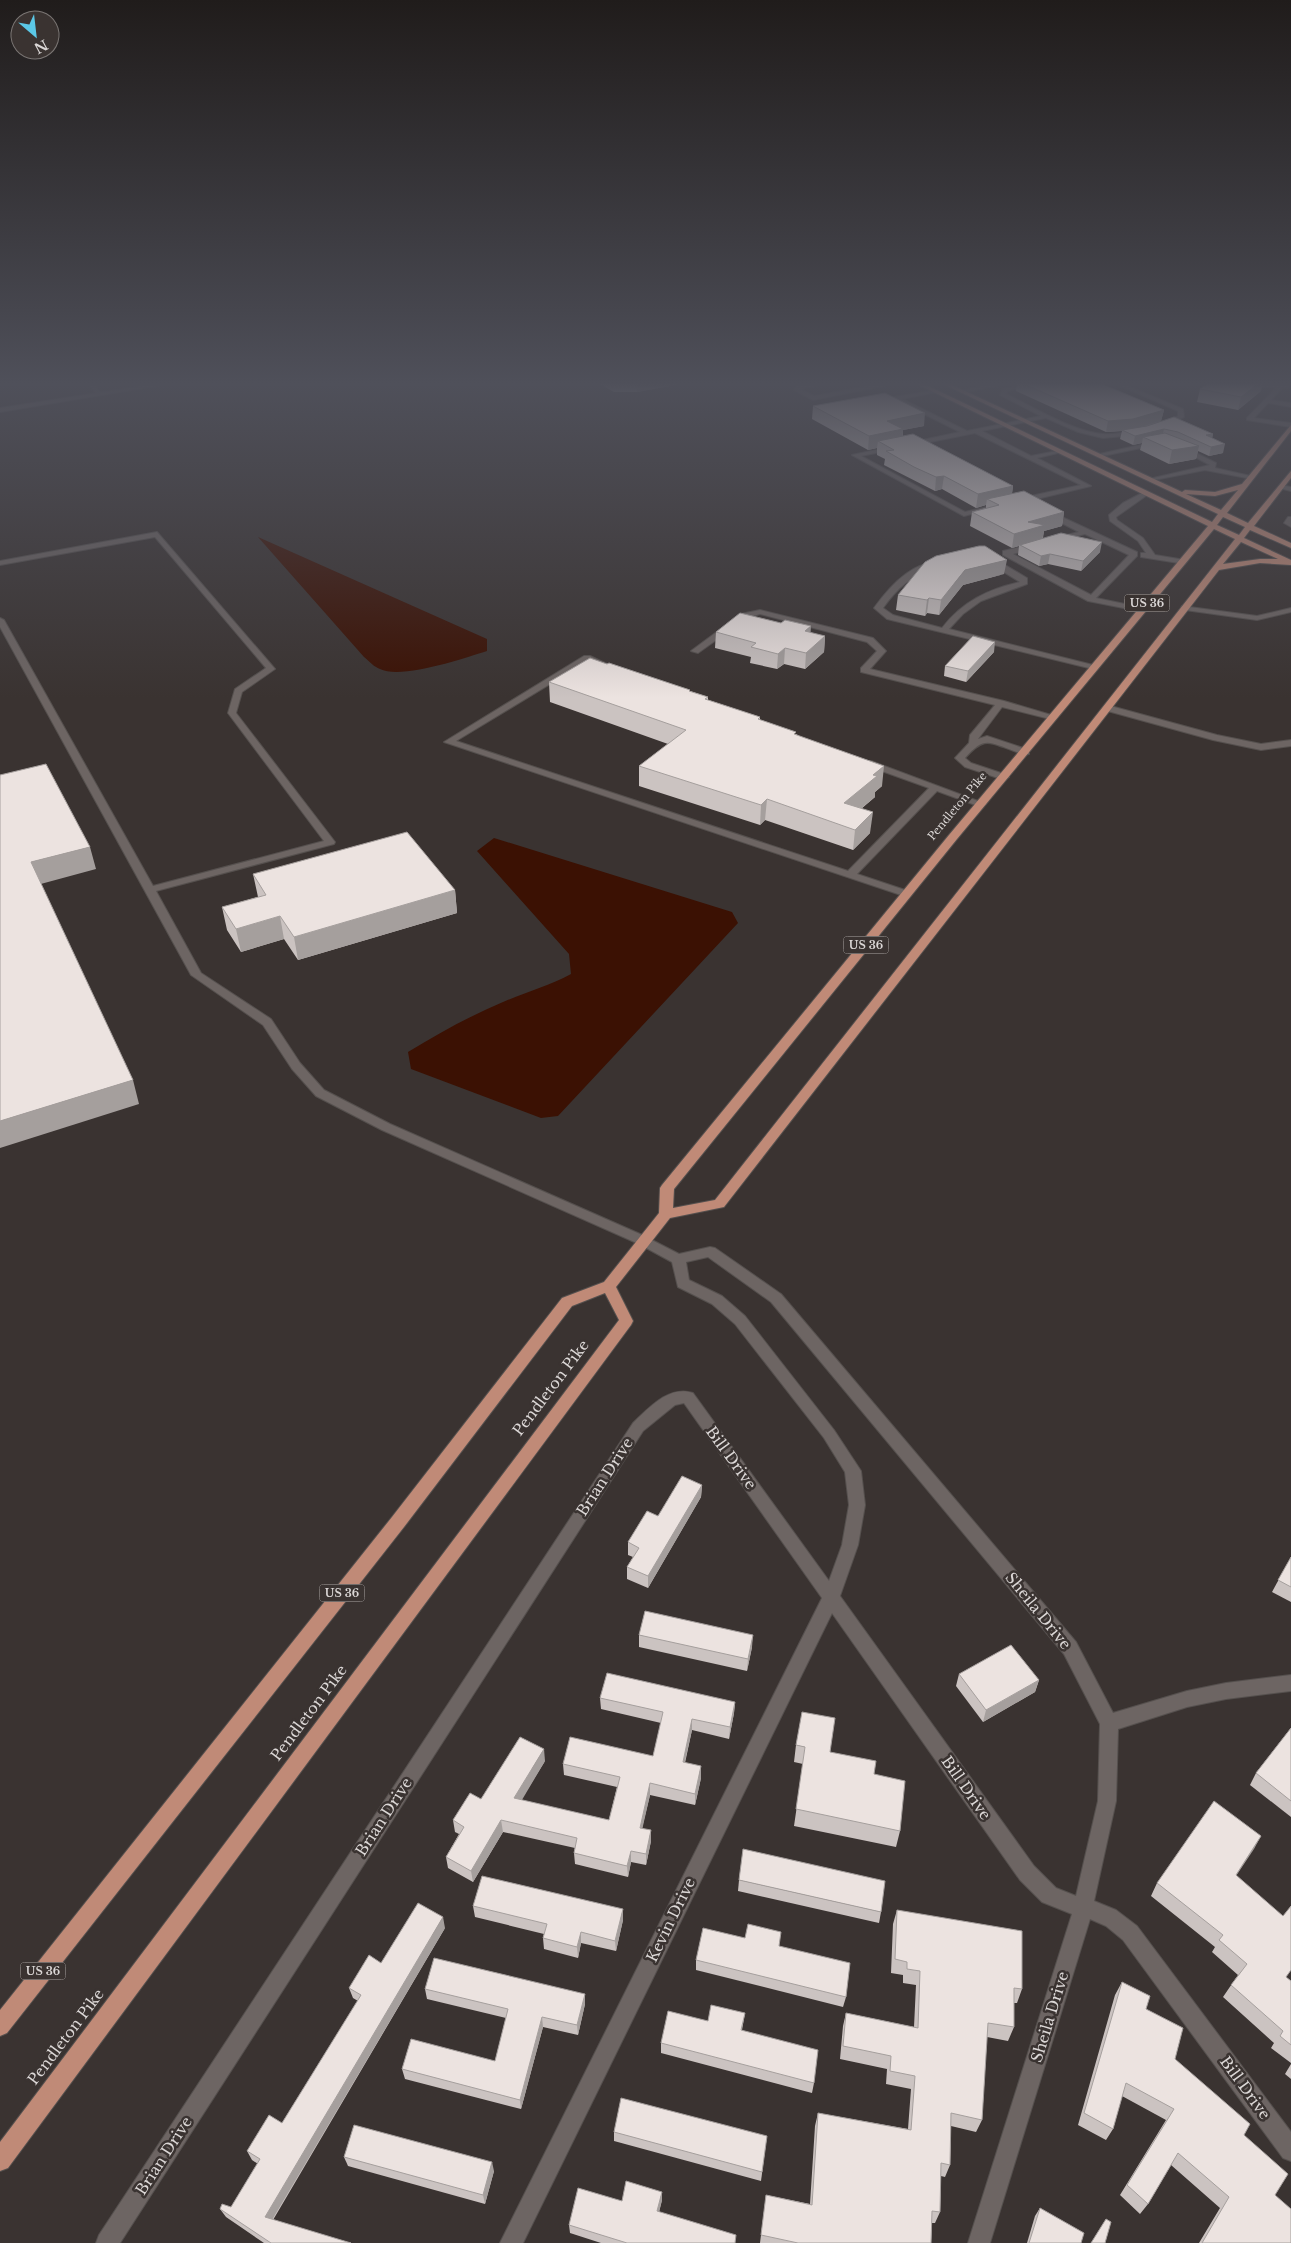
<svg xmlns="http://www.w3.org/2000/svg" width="1291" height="2243" viewBox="0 0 1291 2243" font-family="'Libre Baskerville',serif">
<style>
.water{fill:#3b1103}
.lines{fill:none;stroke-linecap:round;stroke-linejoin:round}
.lane-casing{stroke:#55504e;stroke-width:2}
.street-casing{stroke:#55504e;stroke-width:2}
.secondary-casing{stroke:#55504e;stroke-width:2}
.primary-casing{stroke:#55504e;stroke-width:2}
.lane{fill:#6d6563;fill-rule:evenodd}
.street{fill:#6d6563;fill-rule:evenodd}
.secondary{fill:#6d6563;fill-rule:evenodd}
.primary{fill:#c08a77;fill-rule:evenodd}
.wall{fill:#cbc3c1}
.shaded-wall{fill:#a59f9d}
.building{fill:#ece3e0;stroke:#a59f9d}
.labels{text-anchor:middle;stroke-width:5;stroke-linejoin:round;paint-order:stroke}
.shield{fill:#3a3331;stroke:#aba6a4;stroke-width:1}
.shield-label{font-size:11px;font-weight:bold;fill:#dbd7d6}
.far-street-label{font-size:11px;fill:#dbd7d6;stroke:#3a3331}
.near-street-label{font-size:15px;fill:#dbd7d6;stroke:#3a3331}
</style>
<rect width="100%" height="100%" fill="#3a3331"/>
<g class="water">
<path d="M258,537l229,102v12c-23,7 -86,29 -107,18 -6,-2 -11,-8 -16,-12z"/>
<path d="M494,838l238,74 6,11 -180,193 -17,2 -130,-49 -3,-17c31,-19 62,-36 95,-50 23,-10 46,-16 68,-28l-2,-20 -92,-103z"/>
</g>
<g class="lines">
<defs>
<g id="lane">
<polygon points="88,384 94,384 102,395 98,395"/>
<polygon points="810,384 822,384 800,389 814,396 874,385 873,384 884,386 813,400 794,390 797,386"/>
<polygon points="993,384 1003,384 962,393 959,391"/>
<path d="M1029,384h10l-31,7 -2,3c27,13 68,38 97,40 12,1 24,-2 35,-5l3,2 -16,5 -22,2 -25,-6 -32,-14 -64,13 49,25 31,-6v2l-25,6 54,28 -71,17 -4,-2 1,-2 64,-14 -106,-52 -114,23 104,56 21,-5 4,2 -26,7 -112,-61 108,-23 -66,-33v-2l43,-7v2l-35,7 65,32 74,-15 -41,-21 3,-6z"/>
<polygon points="1116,384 1123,384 1183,409 1184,417 1167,425 1163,425 1163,423 1178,416 1178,411"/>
<polygon points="1246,384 1286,384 1288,386 1288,388 1282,388 1271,400 1291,403 1291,407 1268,403 1254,418 1291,423 1291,427 1247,420 1247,418 1276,388"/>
<polygon points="1158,441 1160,442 1160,444 1098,457 1095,455"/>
<polygon points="1182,446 1216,463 1215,468 1255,477 1252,479 1205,470 1149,481 1149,479 1210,465 1180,449 1179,448"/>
<polygon points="1281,485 1291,487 1291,491 1279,488 1278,487"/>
<polygon points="1144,492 1150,493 1116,517 1117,520 1143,538 1155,555 1185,560 1185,564 1141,557 1141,553 1146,553 1138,541 1110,521 1109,515 1123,503"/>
<polygon points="1049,511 1137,552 1137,556 1096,598 1144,608 1144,612 1088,601 1003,555 1003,551 1038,543 1038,547 1013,554 1091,595 1129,555 1085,534 1054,542 1054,538 1079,532 1046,515 1045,513"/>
<polygon points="1288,517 1291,517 1291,527 1284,523"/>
<polygon points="157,532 275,669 242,692 236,713 335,842 334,844 156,891 201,973 271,1019 300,1063 324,1090 390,1124 649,1238 651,1241 649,1244 639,1244 382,1130 316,1096 292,1069 263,1025 191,975 0,627 0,618 4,620 153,886 324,841 228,713 235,689 266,668 155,537 0,565 0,561"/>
<path d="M989,559h6l32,19v6l-46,17 -18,13 -14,15 148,37v4l-210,-51 -13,-11c13,-18 37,-47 63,-45v4c-24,7 -40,21 -54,41l10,7 49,13c20,-26 46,-39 78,-46l-31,-19z"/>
<polygon points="1182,606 1257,616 1291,608 1291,612 1257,620 1185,610 1181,608"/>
<path d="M760,610l113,28 13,13 -16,18 134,32 54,16 -4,3 -52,-13 -24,32 9,-3 42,14v4c-5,1 -10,-1 -15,-3 -26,-9 -29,-15 -49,7l6,5 36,12 2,2 -5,3 -39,-13 -10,-9 14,-15 1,-8 25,-30 -134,-33v-4l16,-17 -10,-9 -107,-28 -13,4 -49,35 -7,-2 50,-37z"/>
<polygon points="584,656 590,656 607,664 603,667 588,661 456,741 848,871 929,788 865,765 865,761 871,761 986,804 981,807 978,806 937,791 857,874 911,892 912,894 907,897 444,742"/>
<polygon points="1107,705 1217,735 1261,744 1291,740 1291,746 1261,750 1213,740 1104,710 1104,706"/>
</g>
<path id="street" d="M644,1236l35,18 31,-7 5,1 66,46 295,348 37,71 74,-22 39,-8 65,-8v16l-65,8 -39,8 -69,22 -2,72 -22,100 22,9 21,16 154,206v29l-8,-3 -160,-218 -17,-14 -16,-7 -100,324h-22l104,-329 -30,-12 -22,-22 -188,-267 -309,630h-23l322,-645 -138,-195 -9,2 -32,26 -523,812h-24l3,-8 534,-812c16,-15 36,-38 60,-30l136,188 13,-36 7,-40 -4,-33 -21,-34 -89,-114 -23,-20 -34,-17 -6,-25 -33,-18 -2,-3 2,-3zM708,1257l63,45 293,352 36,70 -2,77 -22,95 -20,-8 -22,-22 -194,-270 18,-51 7,-40 -4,-34 -27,-41 -89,-114 -23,-20 -33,-16 -3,-18z"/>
<polygon id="secondary" points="156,384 168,384 0,412 0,408"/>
<path id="primary" d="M917,384h7l288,138 6,-8 -275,-130h7l232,108 3,-2 30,2 27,-8 49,-59v6l-64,82 21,10 43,-52v7l-37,48 37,17v5l-41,-18 -6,8 47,22v5l-31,-2 -41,7 -495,637 -54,11 -54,69 17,34 -2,4 -623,843 -8,3v-29l619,-822 -14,-27 -33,13 -168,221 -397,506 -7,3v-26l392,-493 170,-219 42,-16 55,-69 1,-25 2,-3 287,-350 259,-309zM1238,490l-17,20 -35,-16 29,2zM1223,517l22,10 -6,8 -22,-10zM1214,529l21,10 -520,661 -42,8 1,-19 283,-350zM1241,542l37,17h-18l-37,5z"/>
</defs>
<use href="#lane" class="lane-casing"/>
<use href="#street" class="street-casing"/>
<use href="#secondary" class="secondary-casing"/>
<use href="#primary" class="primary-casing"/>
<use href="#lane" class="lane"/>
<use href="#street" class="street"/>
<use href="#secondary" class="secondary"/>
<use href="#primary" class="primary"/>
</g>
<g class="wall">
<polygon points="600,384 677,384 675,385 637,392 614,392"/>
<polygon points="1016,384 1102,384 1164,410 1161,421 1213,434 1212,438 1223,453 1209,456 1198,451 1196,459 1169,464 1140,450 1142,443 1133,445 1120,439 1122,431 1106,432 1016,391 1017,384"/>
<polygon points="1200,389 1261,391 1238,410 1197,402"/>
<polygon points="813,406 924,426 903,430 903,436 1013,486 1012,494 1064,512 1062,526 1044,531 1043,538 1100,552 1081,571 1048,564 1039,566 1018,555 1019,546 1012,548 970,526 972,512 986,508 986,505 976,508 942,489 935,491 884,465 885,459 877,455 877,448 868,450 812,419"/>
<polygon points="1004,574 963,585 939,615 927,613 925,616 896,610 898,595"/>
<polygon points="716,632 810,633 825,636 824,652 805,669 784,664 777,669 750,663 751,657 715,648"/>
<polygon points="994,652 966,682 944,676 945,666"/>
<polygon points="607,664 690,690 690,691 708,697 708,700 760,717 760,720 796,734 882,786 875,792 875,797 861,809 870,833 853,850 765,820 760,825 639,786 639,766 668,744 550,702 549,682"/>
<polygon points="253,874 455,890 457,913 298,960 284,939 241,952 227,930 222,907 258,897"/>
<polygon points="702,1485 701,1497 648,1588 627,1579 627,1567 633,1557 628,1555 628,1542 658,1516"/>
<polygon points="1291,1557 1291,1602 1272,1592"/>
<polygon points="639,1635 752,1647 747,1671 639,1647"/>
<polygon points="959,1674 1039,1680 1035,1692 983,1722 956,1686"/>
<polygon points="600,1698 735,1702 734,1713 729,1739 692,1730 685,1763 701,1778 695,1805 650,1795 642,1828 651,1841 646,1865 631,1862 628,1877 575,1864 574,1853 575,1848 503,1832 473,1882 448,1868 446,1857 459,1834 455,1832 453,1820 481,1799 545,1761 521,1800 609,1820 617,1787 564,1775 563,1764 653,1756 661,1723 601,1709"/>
<polygon points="1291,1728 1291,1817 1250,1785 1256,1773"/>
<polygon points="796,1745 830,1752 900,1831 896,1847 794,1826 803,1764 794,1762"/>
<polygon points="1261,1836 1236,1875 1286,1977 1291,1981 1291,2063 1271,2048 1274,2043 1223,1997 1238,1975 1212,1952 1215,1947 1151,1896 1157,1883"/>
<polygon points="739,1880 881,1912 879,1923 738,1891"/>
<polygon points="473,1906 623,1920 616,1951 581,1943 578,1958 544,1949 543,1938 544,1934 475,1917"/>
<polygon points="897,1910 1022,1989 1017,2003 1014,2003 1014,2027 1008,2041 987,2037 982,2120 976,2132 951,2126 950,2165 945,2177 941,2176 940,2212 935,2223 932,2223 931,2243 760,2243 766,2195 810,2204 815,2126 818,2113 908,2129 911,2089 886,2084 887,2069 840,2059 843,2026 846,2013 914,2027 916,1985 903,1983 903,1975 891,1973 893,1924"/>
<polygon points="445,1928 273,2220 351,2243 264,2243 226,2217 220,2209 231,2207 258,2164 252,2160 247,2151 282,2123 358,2001 353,1998 349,1988 381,1963"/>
<polygon points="779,1946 846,1997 843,2007 696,1970 696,1960"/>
<polygon points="1122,1982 1146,2009 1175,2059 1244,2135 1275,2195 1291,2243 1199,2243 1220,2208 1171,2165 1148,2204 1140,2214 1120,2195 1166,2120 1122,2096 1113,2129 1106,2140 1078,2125 1115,1995"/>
<polygon points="425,1989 585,1994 585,2004 578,2035 543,2027 521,2109 405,2079 402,2069 495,2061 506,2018 427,1999"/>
<polygon points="745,2013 742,2030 814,2083 812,2093 661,2053 661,2043 708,2021"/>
<polygon points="1291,2064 1291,2079 1285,2074"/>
<polygon points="614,2132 767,2136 761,2181 614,2141"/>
<polygon points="344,2157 494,2171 485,2204 348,2166"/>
<polygon points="662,2200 659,2212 735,2243 601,2243 570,2233 569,2225 622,2201"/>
<polygon points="1040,2208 1081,2243 1027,2243 1035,2216"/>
</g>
<g class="shaded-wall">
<polygon points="637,384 677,384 675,385 637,392"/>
<polygon points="1258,384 1263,384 1261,391 1238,410 1241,397"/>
<polygon points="1164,410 1161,421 1131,430 1122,430 1122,431 1106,432 1108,421"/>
<polygon points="925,413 924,426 903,430 902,442 878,441 877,448 868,450 869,436 887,421"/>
<polygon points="1164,429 1162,438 1143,437 1142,443 1133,445 1135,436"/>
<polygon points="1213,434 1211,443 1204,444 1206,435"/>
<polygon points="1225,444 1223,453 1209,456 1211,447"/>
<polygon points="1199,446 1196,459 1169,464 1172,450"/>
<polygon points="944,476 942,489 935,491 936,477"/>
<polygon points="1013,486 1011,500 987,499 986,505 976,508 978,494"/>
<polygon points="1064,512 1062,526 1044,531 1042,540 1020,545 1019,546 1012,548 1014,534 1028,522"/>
<polygon points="1102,542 1100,552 1081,571 1083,561"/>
<polygon points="1050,554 1048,564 1039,566 1041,556"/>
<polygon points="1007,560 1004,574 963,585 939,615 941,600 965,570"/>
<polygon points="929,598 927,613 925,616 927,600"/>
<polygon points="811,626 810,642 805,631"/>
<polygon points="825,636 824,652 805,669 806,653"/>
<polygon points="995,642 994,652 966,682 968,671"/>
<polygon points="785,648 784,664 777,669 778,654"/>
<polygon points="884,766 882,786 875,792 875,797 842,824 844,803 873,775"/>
<polygon points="767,799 765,820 760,825 761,805"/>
<polygon points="873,812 870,833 853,850 855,830"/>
<polygon points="90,847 96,869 37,885 31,862"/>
<polygon points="455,890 457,913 298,960 294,937"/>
<polygon points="280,916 284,939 241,952 236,929"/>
<polygon points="133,1080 139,1104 0,1148 0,1121"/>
<polygon points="702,1485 701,1497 648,1588 648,1576"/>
<polygon points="753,1635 752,1647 747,1671 748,1659"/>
<polygon points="1039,1680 1035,1692 983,1722 986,1710"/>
<polygon points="735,1702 734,1713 729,1739 730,1727"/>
<polygon points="692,1719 692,1730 682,1774 683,1762"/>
<polygon points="544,1749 545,1761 516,1810 514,1798"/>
<polygon points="701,1766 701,1778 695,1805 695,1794"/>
<polygon points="650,1783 650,1795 640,1839 640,1828"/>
<polygon points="501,1820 503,1832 473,1882 471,1871"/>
<polygon points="651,1830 651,1841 646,1865 646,1854"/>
<polygon points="1261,1836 1254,1849 1228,1888 1236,1875"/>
<polygon points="631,1851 631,1862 628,1877 627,1866"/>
<polygon points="623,1909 623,1920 616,1951 615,1941"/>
<polygon points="443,1917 445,1928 269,2225 265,2217"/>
<polygon points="581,1932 581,1943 578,1958 577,1947"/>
<polygon points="585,1994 585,2004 578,2035 577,2025"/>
<polygon points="542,2017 543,2027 521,2109 520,2100"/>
<polygon points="492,2162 494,2171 485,2204 483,2195"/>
<polygon points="662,2192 662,2200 657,2220 657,2211"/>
</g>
<g class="building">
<polygon points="1024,384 1102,384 1164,410 1133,419 1108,421"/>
<polygon points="1207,384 1258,384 1241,397 1200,389"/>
<polygon points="885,393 925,413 887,421 903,429 869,436 813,406"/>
<polygon points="1174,417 1213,434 1206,435 1225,444 1211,447 1178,432 1164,429 1135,436 1122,430 1147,426"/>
<polygon points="1165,433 1199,446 1172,450 1143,437"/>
<polygon points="913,434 1013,486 978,494 944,476 936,477 914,467 886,451 894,450 878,441"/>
<polygon points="1024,491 1064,512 1028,522 1045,525 1014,534 972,512 999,505 987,499"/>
<polygon points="1061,533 1102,542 1083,561 1050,554 1041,556 1020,545"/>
<polygon points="979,546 985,546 1007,560 965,570 941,600 929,598 927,600 898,595 925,562 936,556"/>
<polygon points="740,613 781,623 785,620 811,626 805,631 825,636 806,653 785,648 778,654 751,647 756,643 716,632"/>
<polygon points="973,636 995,642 968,671 945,666"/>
<polygon points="590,658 607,664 609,663 690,690 689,691 708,697 705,699 760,717 758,719 796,732 794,734 884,766 873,775 877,776 844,803 873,812 855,830 767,799 761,805 639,766 686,730 549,682"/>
<polygon points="46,764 90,847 31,862 133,1080 0,1121 0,775"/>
<polygon points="407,832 455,890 294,937 280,916 236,929 222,907 266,895 253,874"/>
<polygon points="682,1476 702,1485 648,1576 627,1567 639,1548 628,1542 647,1511 658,1516"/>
<polygon points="1291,1557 1291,1587 1278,1580"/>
<polygon points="645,1611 753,1635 748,1659 639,1635"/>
<polygon points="1011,1645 1039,1680 986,1710 959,1674"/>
<polygon points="607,1673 735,1702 730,1727 692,1719 683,1762 701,1766 695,1794 650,1783 640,1828 651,1830 646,1854 631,1851 627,1866 574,1853 577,1838 501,1820 471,1871 446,1857 464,1827 453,1820 470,1793 481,1799 520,1737 544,1749 514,1798 609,1820 620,1777 563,1764 570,1737 653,1756 663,1712 600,1698"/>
<polygon points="802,1712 835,1718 830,1752 876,1761 874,1774 905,1781 900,1831 796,1809 805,1747 796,1745"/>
<polygon points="1291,1728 1291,1801 1256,1773"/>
<polygon points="1214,1801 1261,1836 1236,1875 1283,1916 1291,1906 1291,1970 1286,1977 1291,1981 1291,2045 1280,2036 1283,2031 1231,1985 1247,1964 1219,1940 1223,1935 1157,1883"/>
<polygon points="743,1849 885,1881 881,1912 739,1880"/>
<polygon points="482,1876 623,1909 615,1941 581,1932 577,1947 543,1938 547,1924 473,1906"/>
<polygon points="418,1903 443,1917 265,2217 351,2243 271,2243 220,2209 222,2204 231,2207 260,2159 247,2151 269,2115 282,2123 361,1995 349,1988 369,1955 381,1963"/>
<polygon points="897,1910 1022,1931 1022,1989 1014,1988 1014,2027 988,2023 982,2120 951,2113 950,2165 941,2163 940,2212 932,2211 931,2243 798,2243 761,2235 766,2195 812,2205 818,2113 911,2130 915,2076 890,2071 891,2056 843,2046 846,2013 918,2028 920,1971 907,1969 907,1962 895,1959"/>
<polygon points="748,1924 781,1932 779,1946 850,1963 846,1997 696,1960 703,1928 745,1938"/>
<polygon points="434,1958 585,1994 577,2025 542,2017 520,2100 402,2069 411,2039 495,2061 508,2009 425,1989"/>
<polygon points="1122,1982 1150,1996 1146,2009 1183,2028 1175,2059 1250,2124 1244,2135 1288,2174 1275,2195 1291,2209 1291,2243 1202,2243 1229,2197 1178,2153 1148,2204 1127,2185 1174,2109 1126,2083 1113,2129 1084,2113"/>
<polygon points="711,2005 745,2013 741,2030 818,2050 814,2083 661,2043 668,2011 708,2021"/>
<polygon points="621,2098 767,2136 762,2172 614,2132"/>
<polygon points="354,2125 492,2162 483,2195 344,2157"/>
<polygon points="626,2181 662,2192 657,2211 736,2235 735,2243 627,2243 569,2225 578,2188 622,2201"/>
<polygon points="1040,2208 1084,2233 1081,2243 1029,2243"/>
<polygon points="1106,2219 1111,2222 1105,2243 1091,2243"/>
</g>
<linearGradient id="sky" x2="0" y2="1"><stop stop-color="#201c1b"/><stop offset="0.55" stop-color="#4f505a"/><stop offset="1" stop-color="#4f505a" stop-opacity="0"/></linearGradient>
<rect width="1291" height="698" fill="url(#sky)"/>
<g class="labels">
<g class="shield">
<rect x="1124.5" y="594.5" width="45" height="17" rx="4"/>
<rect x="843.5" y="936.5" width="45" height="17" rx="4"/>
<rect x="319.5" y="1584.5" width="45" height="17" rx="4"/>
<rect x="20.5" y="1962.5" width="45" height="17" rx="4"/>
</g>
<g class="shield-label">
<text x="1147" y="607">US 36</text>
<text x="866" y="949">US 36</text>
<text x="342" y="1597">US 36</text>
<text x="43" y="1975">US 36</text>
</g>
<g class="far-street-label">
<text transform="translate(957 806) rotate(-50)" y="4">Pendleton Pike</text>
</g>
<g class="near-street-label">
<text transform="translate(551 1388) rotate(-53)" y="5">Pendleton Pike</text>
<text transform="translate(731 1458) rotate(54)" y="5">Bill Drive</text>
<text transform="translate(605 1477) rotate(-57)" y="5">Brian Drive</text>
<text transform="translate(1038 1611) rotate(51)" y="5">Sheila Drive</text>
<text transform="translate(309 1713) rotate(-53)" y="5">Pendleton Pike</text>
<text transform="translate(966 1788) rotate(55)" y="5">Bill Drive</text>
<text transform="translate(384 1817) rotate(-57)" y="5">Brian Drive</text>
<text transform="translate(671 1920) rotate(-64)" y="5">Kevin Drive</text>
<text transform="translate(1050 2017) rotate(-73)" y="5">Sheila Drive</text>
<text transform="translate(66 2037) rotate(-53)" y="5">Pendleton Pike</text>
<text transform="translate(1245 2088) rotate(54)" y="5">Bill Drive</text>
<text transform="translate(164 2156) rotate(-57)" y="5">Brian Drive</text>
</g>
</g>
<g transform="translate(35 35) rotate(152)"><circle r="24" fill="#3a3331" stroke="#7a7573"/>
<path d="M0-4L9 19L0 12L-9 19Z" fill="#5bc8e7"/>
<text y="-8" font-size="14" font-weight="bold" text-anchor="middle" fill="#dbd7d6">N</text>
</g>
</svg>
